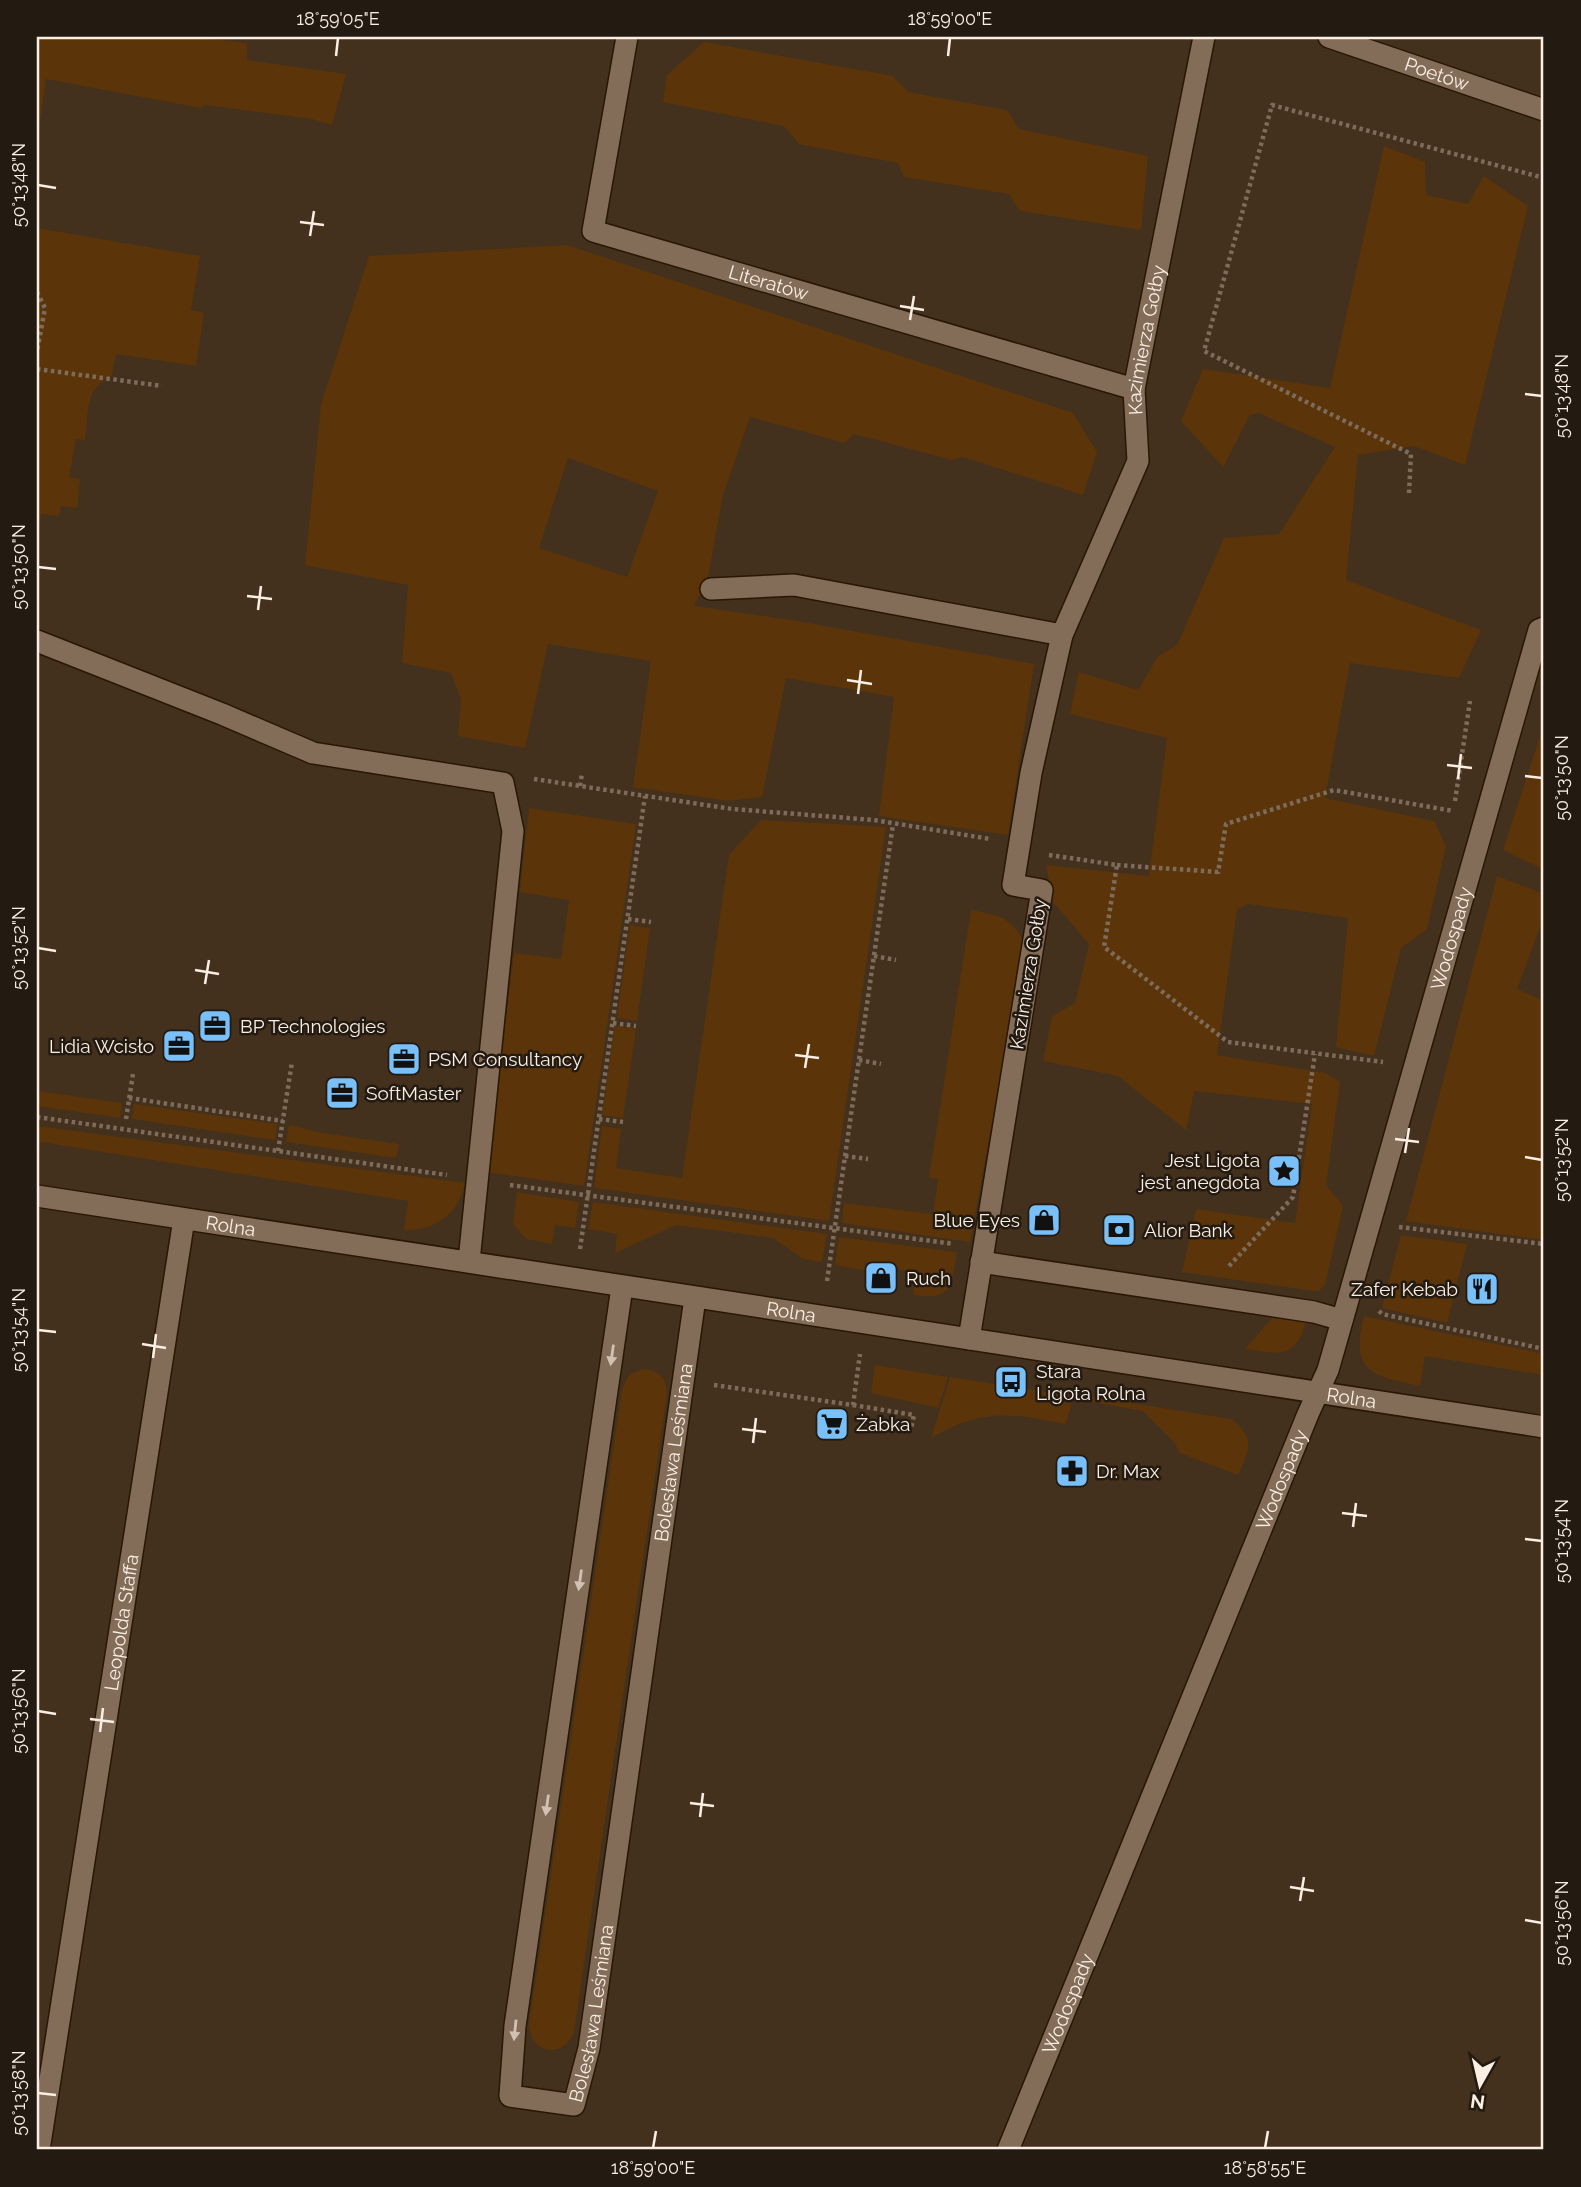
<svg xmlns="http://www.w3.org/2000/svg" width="1581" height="2187" viewBox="0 0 1581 2187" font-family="Raleway,sans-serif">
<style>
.green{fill:#5b3509;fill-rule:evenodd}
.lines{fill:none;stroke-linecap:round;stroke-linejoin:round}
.lane-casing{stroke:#291705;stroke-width:24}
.street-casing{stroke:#291705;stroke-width:24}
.secondary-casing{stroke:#291705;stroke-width:24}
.path{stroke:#7d6c5b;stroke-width:4.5;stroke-dasharray:3.5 3.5;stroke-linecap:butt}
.lane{stroke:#836d59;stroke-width:21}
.street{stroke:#836d59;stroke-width:21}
.secondary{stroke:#836d59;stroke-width:21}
.oneway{fill:#d1c1b3}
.ticks{fill:none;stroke:#fbeee3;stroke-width:2.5}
.labels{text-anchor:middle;stroke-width:5;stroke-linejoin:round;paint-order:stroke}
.street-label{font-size:19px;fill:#fbeee3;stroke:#231a12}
.poi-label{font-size:19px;fill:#fbeee3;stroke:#231a12;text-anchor:start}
.neatline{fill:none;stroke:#fbeee3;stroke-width:2.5}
.ticks-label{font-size:18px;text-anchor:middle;fill:#fbeee3}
</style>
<rect width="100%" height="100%" fill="#43301d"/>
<g class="green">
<polygon points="37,37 195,37 247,43 247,60 346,74 332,125 312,119 205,105 201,108 46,79 37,144"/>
<polygon points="704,42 893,76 908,92 1007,110 1019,129 1148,156 1141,230 1020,211 1009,194 904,177 898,163 799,144 784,126 663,102 667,75"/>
<polygon points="1384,146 1425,162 1426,195 1468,204 1484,176 1528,206 1465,465 1414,446 1358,455 1346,580 1481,630 1459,678 1350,663 1325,798 1434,821 1446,846 1427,929 1401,948 1374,1056 1336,1047 1348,918 1248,904 1237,909 1217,1055 1325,1073 1340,1082 1326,1185 1343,1206 1325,1285 1319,1291 1314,1291 1182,1272 1196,1209 1295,1223 1312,1104 1194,1091 1186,1130 1118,1076 1043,1061 1052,1016 1075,1003 1089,944 1053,902 1046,865 1149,876 1167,738 1070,714 1079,672 1138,690 1158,656 1177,645 1224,538 1279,534 1335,447 1259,413 1250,415 1223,467 1181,421 1203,369 1330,388"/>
<path d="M37,228l163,28 -9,54 13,3 -8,53 -80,-12 -4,21c-28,14 -23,37 -27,65l-9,-1 -7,38 11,2 -3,29 -16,-2 -2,10 -18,-2 -2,20h-2z"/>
<path d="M567,245l506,168 24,39 -14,43 -120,-38 -11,3 -98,-26 -9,9 -95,-26 -27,78 -15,82 -14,29 104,15 236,43 -26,171 -129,-19 15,-119 -108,-19 -24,119 -33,4 -96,-14 18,-126 -103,-17 -23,104 -67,-12 3,-36 -10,-27 -49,-10 6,-78 -103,-20 16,-161 48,-148zM568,458l90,33 -31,86 -88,-29z"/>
<polygon points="1544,724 1544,870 1503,850"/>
<polygon points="529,808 636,824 584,1186 487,1172 514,953 561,959 569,900 520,892"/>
<polygon points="761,820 886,827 829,1221 594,1188 602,1126 621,1129 616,1168 682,1178 729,855"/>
<polygon points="1497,876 1544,894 1544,917 1517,989 1544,1001 1544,1240 1406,1221"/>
<path d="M971,910c27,5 41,7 54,34l-55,298 -128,-19 2,-20 89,11 5,-35 -9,-1z"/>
<polygon points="630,925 650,928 637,1021 617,1018"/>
<polygon points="615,1026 636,1029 623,1118 602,1115"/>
<polygon points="37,1091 122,1103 120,1118 37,1106"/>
<polygon points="134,1104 277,1124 275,1140 132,1119"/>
<polygon points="289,1125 323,1133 399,1144 396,1158 286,1142"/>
<path d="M37,1126l428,57c-7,32 -30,48 -61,47l4,-29 -367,-59 -4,23z"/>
<polygon points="517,1192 579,1202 575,1228 555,1225 552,1244 526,1239 513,1224"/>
<polygon points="593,1202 827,1234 822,1262 803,1259 773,1238 676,1225 615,1253 617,1234 588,1229"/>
<polygon points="1401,1235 1467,1244 1447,1323 1382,1308"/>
<path d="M839,1237l118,15c-6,35 -5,49 -44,43l3,-22 -17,-3v-3l-34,-5 -1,8 -29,-5z"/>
<path d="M1364,1316l180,38v21l-119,-19 -5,30c-47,-10 -71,-13 -56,-70z"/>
<path d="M1273,1317l33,5c-11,39 -28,31 -61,27z"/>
<polygon points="875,1365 948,1377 938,1408 871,1393"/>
<path d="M642,1369c16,0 25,10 25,25l-93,638c-11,27 -43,23 -45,-7l93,-636 7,-14z"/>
<path d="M950,1377l123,19 -7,28c-57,-11 -83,-16 -135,14z"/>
<path d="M1086,1396l146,23c24,21 18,30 6,56l-58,-22 -6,-11 -31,-31 -56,-10z"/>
</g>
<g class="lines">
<defs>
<g id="lane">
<polyline points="37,641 222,714 313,753 503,783 513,831 469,1261"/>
<polyline points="981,1262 1314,1312 1342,1320"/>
<path id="s1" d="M622,1287l-107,739 -5,70 64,9 15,-57 106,-750"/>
</g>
<g id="street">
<path id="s2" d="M627,37l-34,194 541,158"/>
<path id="s3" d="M1329,37l215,73"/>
<polyline points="711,589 794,585 1062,635 1031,773 1013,885 1042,890 969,1339"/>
<path id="s4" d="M1062,635l76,-174 -4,-72 70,-352"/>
<path id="s5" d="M39,2150l145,-931"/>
<path id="s6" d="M1008,2150l300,-736 20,-44 211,-740 5,-2"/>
</g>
<g id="secondary">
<path id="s7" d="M37,1196l1507,231"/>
</g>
</defs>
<use href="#lane" class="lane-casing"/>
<use href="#street" class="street-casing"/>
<use href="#secondary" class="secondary-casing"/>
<g class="path">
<polyline points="37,292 45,308 37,352"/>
<polyline points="37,369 162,386"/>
<polyline points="1409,493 1411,454 1204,351 1272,105 1544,178"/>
<polyline points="534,779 732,809 874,820 990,839"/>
<polyline points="580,786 582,773"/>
<polyline points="1455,801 1470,701"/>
<polyline points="1049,855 1117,865 1104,947 1228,1042 1383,1062"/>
<polyline points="1117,865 1218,872 1226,824 1334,790 1453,811"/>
<polyline points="628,919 651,922"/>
<polyline points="874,956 896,960"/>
<polyline points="613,1023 636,1026"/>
<polyline points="859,1060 881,1064"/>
<polyline points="129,1098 283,1121"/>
<polyline points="37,1117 447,1175"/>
<polyline points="126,1119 133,1074"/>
<polyline points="599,1119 623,1122"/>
<polyline points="278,1151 292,1062"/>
<polyline points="845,1156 868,1159"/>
<polyline points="510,1185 954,1244"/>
<polyline points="1399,1227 1544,1244"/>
<polyline points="580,1249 645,796"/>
<polyline points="1229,1266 1293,1197 1315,1054"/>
<polyline points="827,1281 893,824"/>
<polyline points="1379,1311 1382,1314 1544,1349"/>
<polyline points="714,1385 853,1405 860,1354"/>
<polyline points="853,1405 914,1415 911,1429"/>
</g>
<use href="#lane" class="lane"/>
<use href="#street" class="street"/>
<use href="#secondary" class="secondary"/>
</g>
<defs><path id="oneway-solid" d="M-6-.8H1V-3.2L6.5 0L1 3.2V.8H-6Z" transform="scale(1.75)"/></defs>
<g class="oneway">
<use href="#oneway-solid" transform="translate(612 1355) rotate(98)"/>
<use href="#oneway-solid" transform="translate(580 1580) rotate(98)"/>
<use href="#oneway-solid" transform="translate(547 1805) rotate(98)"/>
<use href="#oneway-solid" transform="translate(515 2030) rotate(96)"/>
</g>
<path class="ticks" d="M336,56l2,-18M948,56l2,-18M38,185l18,3M300,222l24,3M310,236l4,-25M900,306l24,4M910,320l4,-24M1525,394l17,2M38,567l18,2M247,596l25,3M258,610l3,-24M847,680l25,4M858,694l3,-24M1447,765l25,3M1525,776l17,2M1458,779l3,-25M38,948l18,3M195,970l24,4M205,984l4,-24M795,1055l24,3M805,1068l4,-24M1395,1139l24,3M1405,1153l4,-25M1525,1157l17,3M38,1330l18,2M142,1344l24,4M153,1358l3,-24M742,1429l24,3M753,1443l3,-25M1342,1513l25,3M1353,1527l3,-24M1525,1539l17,2M38,1711l18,3M90,1719l24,3M100,1732l3,-24M690,1803l24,3M700,1817l3,-24M1290,1887l24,4M1300,1901l4,-24M1525,1920l17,3M38,2093l18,2M653,2148l3,-17M1265,2148l3,-17"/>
<defs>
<symbol id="office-square" viewBox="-11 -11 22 22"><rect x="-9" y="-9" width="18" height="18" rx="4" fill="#79bff8" stroke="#231a12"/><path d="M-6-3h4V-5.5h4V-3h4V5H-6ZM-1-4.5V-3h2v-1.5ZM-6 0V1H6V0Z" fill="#111"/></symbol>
<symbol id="sight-square" viewBox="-11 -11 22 22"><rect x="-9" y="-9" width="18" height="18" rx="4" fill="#79bff8" stroke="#231a12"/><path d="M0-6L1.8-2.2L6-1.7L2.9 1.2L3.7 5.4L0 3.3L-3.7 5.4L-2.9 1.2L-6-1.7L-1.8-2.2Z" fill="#111"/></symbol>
<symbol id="shop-square" viewBox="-11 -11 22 22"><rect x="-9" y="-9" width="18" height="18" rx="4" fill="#79bff8" stroke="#231a12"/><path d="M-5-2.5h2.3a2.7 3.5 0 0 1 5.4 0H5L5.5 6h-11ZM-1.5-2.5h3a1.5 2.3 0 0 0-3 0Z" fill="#111"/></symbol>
<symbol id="bank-square" viewBox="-11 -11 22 22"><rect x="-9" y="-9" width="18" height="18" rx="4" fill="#79bff8" stroke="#231a12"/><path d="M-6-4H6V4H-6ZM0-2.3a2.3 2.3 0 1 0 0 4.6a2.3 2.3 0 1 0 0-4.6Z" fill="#111"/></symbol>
<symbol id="restaurant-square" viewBox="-11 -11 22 22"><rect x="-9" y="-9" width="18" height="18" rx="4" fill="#79bff8" stroke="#231a12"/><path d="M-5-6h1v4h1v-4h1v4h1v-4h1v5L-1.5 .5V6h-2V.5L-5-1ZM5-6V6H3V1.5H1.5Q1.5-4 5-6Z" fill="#111"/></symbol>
<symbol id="bus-square" viewBox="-11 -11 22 22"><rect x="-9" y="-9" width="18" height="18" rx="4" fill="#79bff8" stroke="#231a12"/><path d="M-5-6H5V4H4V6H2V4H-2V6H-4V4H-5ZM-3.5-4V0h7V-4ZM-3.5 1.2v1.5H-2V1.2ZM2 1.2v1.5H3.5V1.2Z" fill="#111"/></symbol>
<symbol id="supermarket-square" viewBox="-11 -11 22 22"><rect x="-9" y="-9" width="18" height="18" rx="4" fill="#79bff8" stroke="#231a12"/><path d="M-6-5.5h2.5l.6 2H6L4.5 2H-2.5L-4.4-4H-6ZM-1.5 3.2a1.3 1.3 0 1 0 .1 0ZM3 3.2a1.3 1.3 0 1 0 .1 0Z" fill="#111"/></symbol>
<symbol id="pharmacy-square" viewBox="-11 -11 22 22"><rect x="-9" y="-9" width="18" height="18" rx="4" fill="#79bff8" stroke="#231a12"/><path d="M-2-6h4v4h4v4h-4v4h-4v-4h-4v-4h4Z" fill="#111"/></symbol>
</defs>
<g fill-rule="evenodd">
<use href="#office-square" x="196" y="1007" width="38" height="38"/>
<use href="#office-square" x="160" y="1027" width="38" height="38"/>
<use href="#office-square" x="385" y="1040" width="38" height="38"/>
<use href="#office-square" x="323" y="1074" width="38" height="38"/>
<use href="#sight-square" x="1265" y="1152" width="38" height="38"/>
<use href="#shop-square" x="1025" y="1201" width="38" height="38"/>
<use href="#bank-square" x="1100" y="1211" width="38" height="38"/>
<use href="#shop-square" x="862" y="1259" width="38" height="38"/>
<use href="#restaurant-square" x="1463" y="1270" width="38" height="38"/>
<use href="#bus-square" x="992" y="1363" width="38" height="38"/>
<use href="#supermarket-square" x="813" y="1405" width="38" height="38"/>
<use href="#pharmacy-square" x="1053" y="1452" width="38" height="38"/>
</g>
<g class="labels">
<g class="street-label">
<text dy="7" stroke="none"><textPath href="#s3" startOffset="114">Poetów</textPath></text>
<text dy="7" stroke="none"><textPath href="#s2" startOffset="380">Literatów</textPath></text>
<text dy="7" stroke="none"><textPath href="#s4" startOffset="312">Kazimierza Gołby</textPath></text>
<text dy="7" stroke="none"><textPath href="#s6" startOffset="1292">Wodospady</textPath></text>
<text transform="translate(1028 974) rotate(-81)" y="7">Kazimierza Gołby</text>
<text dy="7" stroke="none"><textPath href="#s7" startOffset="196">Rolna</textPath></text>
<text dy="7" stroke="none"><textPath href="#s7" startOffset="763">Rolna</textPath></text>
<text dy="7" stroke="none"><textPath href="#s7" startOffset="1330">Rolna</textPath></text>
<text dy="7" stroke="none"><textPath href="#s1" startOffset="1542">Bolesława Leśmiana</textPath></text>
<text dy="7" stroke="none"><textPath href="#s6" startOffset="724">Wodospady</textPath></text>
<text dy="7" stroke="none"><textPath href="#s5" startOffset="534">Leopolda Staffa</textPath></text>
<text dy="7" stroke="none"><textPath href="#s6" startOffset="158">Wodospady</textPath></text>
<text dy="7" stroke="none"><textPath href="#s1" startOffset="975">Bolesława Leśmiana</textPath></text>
</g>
<g class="poi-label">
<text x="240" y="1033">BP Technologies</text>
<text x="154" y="1053" text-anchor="end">Lidia Wcisło</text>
<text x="428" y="1066">PSM Consultancy</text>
<text x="366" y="1100">SoftMaster</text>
<text x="1260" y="1167" text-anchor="end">Jest Ligota<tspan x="1260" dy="22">jest anegdota</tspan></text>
<text x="1020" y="1227" text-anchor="end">Blue Eyes</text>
<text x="1144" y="1237">Alior Bank</text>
<text x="906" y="1285">Ruch</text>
<text x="1458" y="1296" text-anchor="end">Zafer Kebab</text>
<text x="1036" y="1378">Stara<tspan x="1036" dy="22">Ligota Rolna</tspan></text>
<text x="856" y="1431">Żabka</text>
<text x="1096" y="1478">Dr. Max</text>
</g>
</g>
<rect width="1581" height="2187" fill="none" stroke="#231a12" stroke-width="77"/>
<g transform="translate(1480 2085) rotate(188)" stroke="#231a12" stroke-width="5" paint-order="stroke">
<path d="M0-5L12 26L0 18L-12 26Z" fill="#fbeee3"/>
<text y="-10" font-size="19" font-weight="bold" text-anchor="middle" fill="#fbeee3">N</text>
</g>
<rect x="38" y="38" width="1504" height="2110" class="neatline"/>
<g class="ticks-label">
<text x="338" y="25">18°59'05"E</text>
<text x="950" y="25">18°59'00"E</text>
<text transform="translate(19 185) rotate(-90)" y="6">50°13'48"N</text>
<text transform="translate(1562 396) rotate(-90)" y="6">50°13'48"N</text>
<text transform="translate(19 567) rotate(-90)" y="6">50°13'50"N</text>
<text transform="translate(1562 778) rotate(-90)" y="6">50°13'50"N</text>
<text transform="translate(19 948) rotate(-90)" y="6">50°13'52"N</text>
<text transform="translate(1562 1160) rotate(-90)" y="6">50°13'52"N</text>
<text transform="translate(19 1330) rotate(-90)" y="6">50°13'54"N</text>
<text transform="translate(1562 1541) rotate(-90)" y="6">50°13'54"N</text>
<text transform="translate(19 1711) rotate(-90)" y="6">50°13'56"N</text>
<text transform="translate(1562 1923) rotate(-90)" y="6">50°13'56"N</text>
<text transform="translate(19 2093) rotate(-90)" y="6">50°13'58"N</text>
<text x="653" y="2174">18°59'00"E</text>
<text x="1265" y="2174">18°58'55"E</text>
</g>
</svg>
